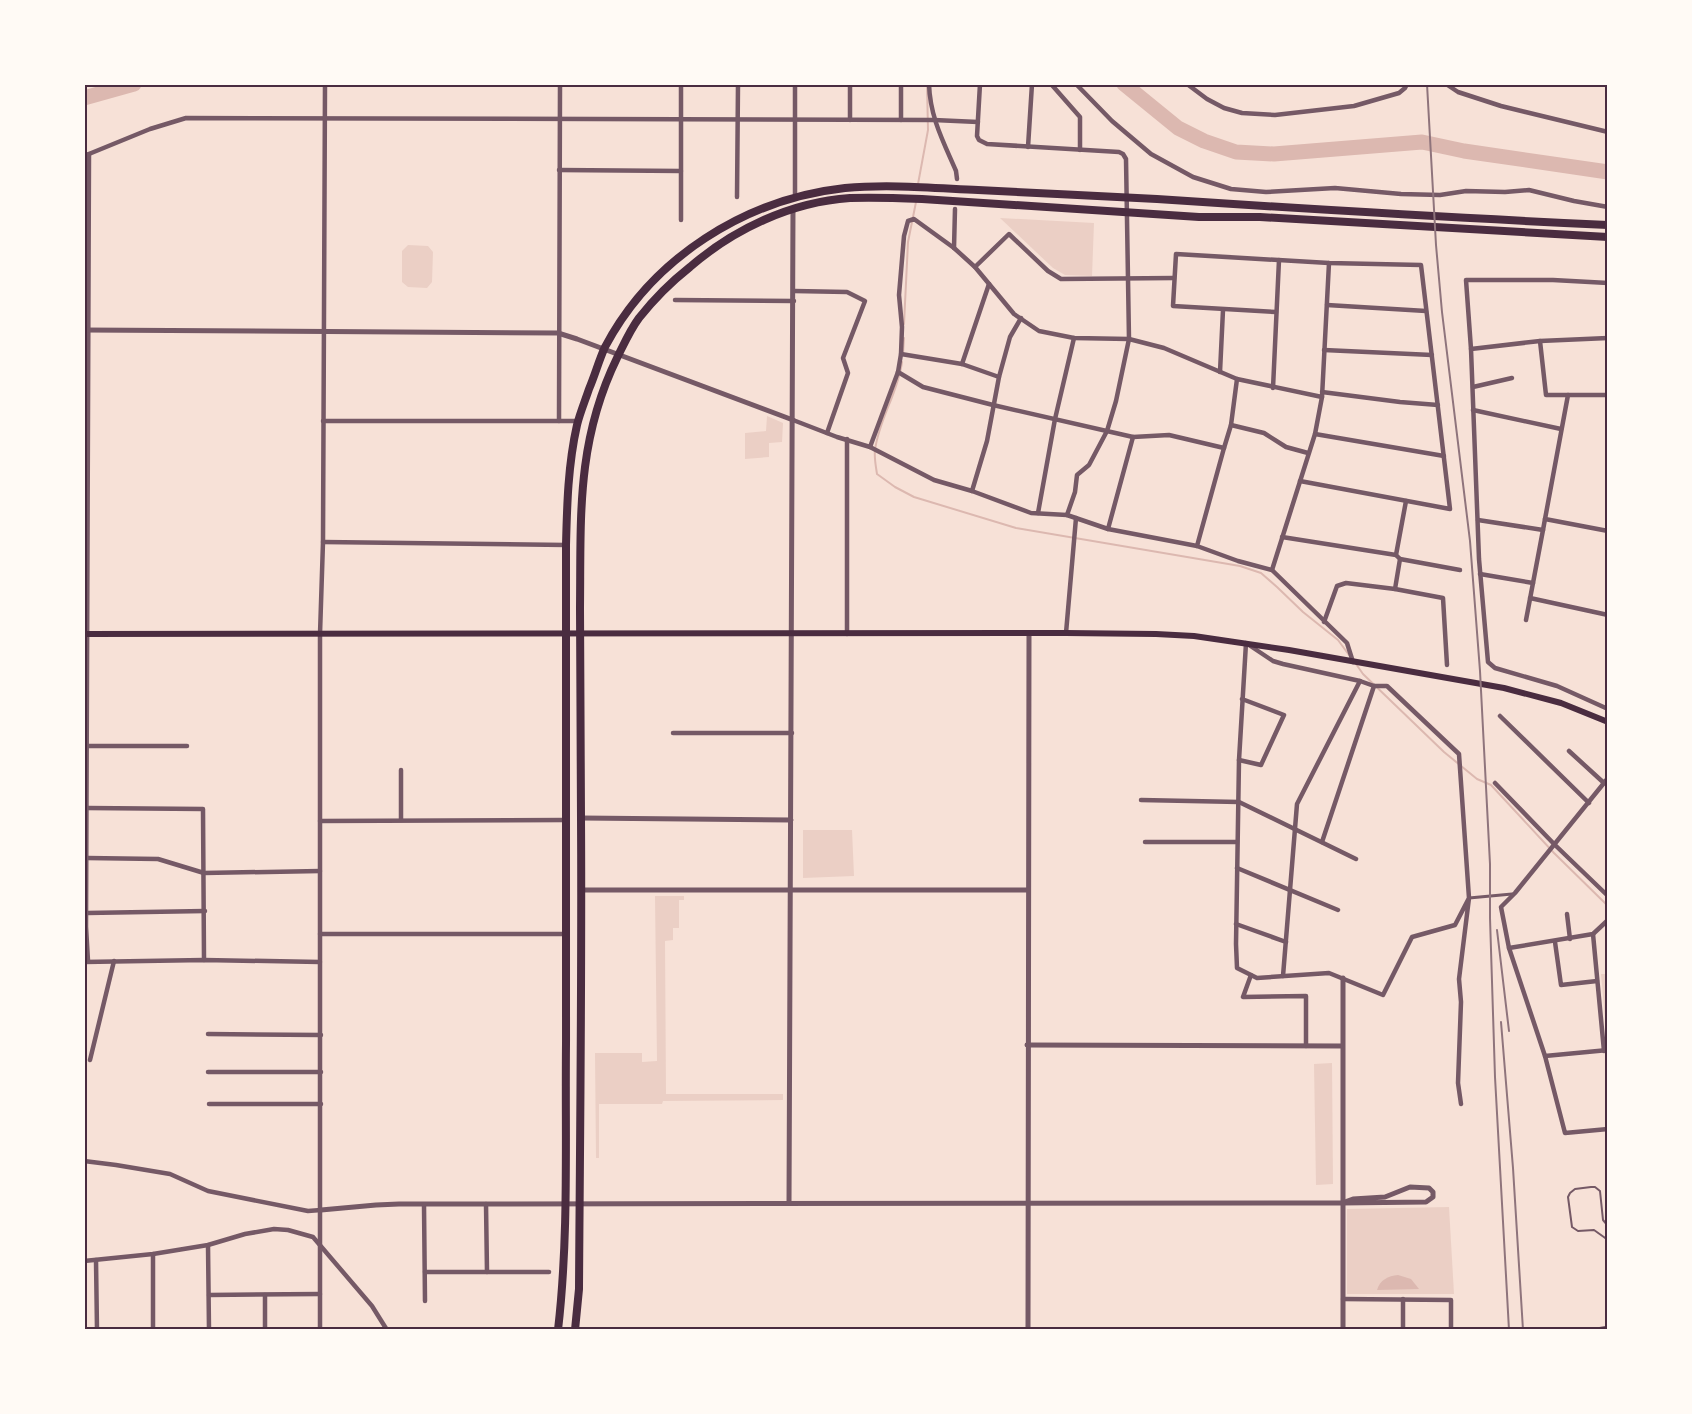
<svg xmlns="http://www.w3.org/2000/svg" width="1692" height="1414" viewBox="0 0 1692 1414" font-family="'DM Sans',sans-serif">
<style>
.green{fill:#ebcfc5}
.water{fill:#dcb8b0}
.lines{fill:none;stroke-linecap:round;stroke-linejoin:round}
.stream{stroke:#dcb8b0;stroke-width:2}
.river{stroke:#dcb8b0;stroke-width:15}
.service{stroke:#755966;stroke-width:2}
.pedestrian{stroke:#755966;stroke-width:3}
.minor{stroke:#755966;stroke-width:4.5}
.tertiary{stroke:#755966;stroke-width:5}
.secondary{stroke:#4a2c40;stroke-width:6}
.trunk{stroke:#4a2c40;stroke-width:8}
.rail{stroke:#8f747c;stroke-width:2}
.neatline{fill:none;stroke:#4a2c40;stroke-width:2}
</style>
<rect width="100%" height="100%" fill="#f7e1d7"/>
<g class="green">
<polygon points="1000,218 1094,223 1092,276 1065,275 1053,268"/>
<polygon points="408,245 428,246 433,252 432,282 427,288 408,287 402,282 402,251"/>
<polygon points="767,416 783,423 782,442 769,443 769,457 745,459 745,433 766,431"/>
<polygon points="803,830 852,830 854,876 803,878"/>
<polygon points="655,896 684,896 684,900 679,900 679,928 673,928 673,940 665,941 666,1094 783,1094 783,1100 663,1101 662,1104 599,1104 599,1158 596,1158 595,1053 642,1053 642,1062 657,1061"/>
<polygon points="1601,974 1608,974 1608,1029 1606,1029"/>
<polygon points="1332,1063 1333,1184 1316,1185 1314,1064"/>
<polygon points="1449,1207 1454,1294 1347,1294 1347,1209"/>
</g>
<path class="water" d="M1398,1275l13,4 8,10 -42,1c3,-10 11,-14 21,-15z"/>
<g class="lines">
<g class="stream">
<polyline points="918,184 928,130 927,84"/>
<polyline points="904,324 908,242 916,202"/>
<polyline points="903,354 904,338"/>
<path d="M902,362c-4,31 -23,57 -27,88 -1,8 1,17 2,24l18,13 19,10 102,31 224,38 21,7 16,14 26,25 35,28 11,15"/>
<polyline points="1356,664 1363,674 1444,752 1477,779 1491,785 1554,853 1608,906"/>
</g>
<g class="river">
<polyline points="1124,84 1178,128 1204,141 1236,152 1274,154 1422,142 1464,151 1608,172"/>
<polyline points="84,98 134,84"/>
</g>
<polyline class="service" points="1608,1226 1603,1220 1600,1191 1595,1187 1591,1187 1575,1189 1570,1193 1568,1197 1572,1227 1578,1231 1594,1230 1608,1240"/>
<polyline class="pedestrian" points="1469,898 1512,894"/>
<g class="minor">
<path d="M929,84c1,33 14,57 27,87l1,8"/>
<polyline points="980,84 977,136 979,140 987,144 1119,152 1123,154 1126,159 1129,339 1116,401 1107,431 1089,465 1077,475 1075,492 1067,515"/>
<polyline points="1051,84 1080,117 1080,150"/>
<polyline points="1076,84 1112,121 1151,154 1193,177 1231,189 1266,192 1335,188 1401,194 1440,195 1466,191 1505,192 1529,190 1574,201 1608,207"/>
<polyline points="1187,84 1207,99 1224,108 1242,113 1275,115 1354,106 1399,93 1405,88 1407,84"/>
<polyline points="1446,84 1458,92 1501,106 1608,132"/>
<polyline points="850,120 850,84"/>
<polyline points="901,120 901,84"/>
<polyline points="1028,147 1032,84"/>
<polyline points="84,156 150,129 186,118 934,120 978,122"/>
<polyline points="559,170 681,171"/>
<polyline points="737,197 738,84"/>
<polyline points="795,198 795,84"/>
<polyline points="681,220 681,84"/>
<polyline points="954,248 955,209"/>
<polyline points="975,267 1009,234 1048,271 1061,279 1174,278"/>
<polyline points="1608,283 1553,280 1466,280 1471,349 1479,559 1488,662 1495,668 1557,686 1608,709"/>
<polyline points="794,291 847,292 865,301 843,358 848,373 827,433"/>
<polyline points="675,300 794,301"/>
<polyline points="1327,305 1426,311"/>
<polyline points="1276,312 1173,306 1176,254 1329,263 1421,265 1450,509 1300,481"/>
<polyline points="1540,341 1546,395 1608,395"/>
<polyline points="1471,349 1540,341 1608,338"/>
<polyline points="1324,350 1432,355"/>
<polyline points="901,354 962,364 999,377"/>
<polyline points="962,364 989,284"/>
<polyline points="898,372 923,387 993,405 1133,437 1169,435 1224,448 1197,546"/>
<polyline points="1220,372 1223,310"/>
<polyline points="1473,387 1512,378"/>
<polyline points="1273,388 1279,260"/>
<polyline points="1322,392 1400,402 1438,405"/>
<polyline points="1473,410 1561,429"/>
<polyline points="793,420 837,437 870,447 934,480 972,491 1031,513 1067,515 1108,529 1197,546 1238,561 1272,570 1347,643 1353,662"/>
<polyline points="323,421 578,421"/>
<polyline points="559,421 560,84"/>
<polyline points="1231,425 1264,433 1286,447 1308,453"/>
<polyline points="1315,434 1444,456"/>
<polyline points="870,447 898,372 901,354 902,327 899,295 904,236 908,221 914,219 954,248 975,267 1014,314 1039,331 1074,338 1129,339 1164,348 1237,379 1322,397"/>
<polyline points="1224,448 1231,425 1237,379"/>
<polyline points="972,491 987,441 999,377 1010,337 1021,318"/>
<polyline points="1038,513 1055,419 1074,338"/>
<polyline points="1545,519 1568,395"/>
<polyline points="1478,520 1543,530 1545,519 1608,531"/>
<polyline points="1108,529 1133,437"/>
<polyline points="1282,537 1396,555"/>
<polyline points="323,542 566,545"/>
<polyline points="1400,559 1460,570"/>
<polyline points="1272,570 1315,434 1322,397 1329,263"/>
<polyline points="1480,574 1533,583"/>
<polyline points="1395,589 1443,598 1447,665"/>
<polyline points="1530,598 1608,615"/>
<polyline points="1526,620 1543,530"/>
<polyline points="1324,622 1337,586 1346,583 1395,589 1400,559 1396,555 1406,501"/>
<polyline points="1066,633 1076,518"/>
<polyline points="847,634 847,439"/>
<polyline points="1500,716 1589,803"/>
<polyline points="673,733 792,733"/>
<polyline points="87,746 187,746"/>
<polyline points="1569,751 1604,783"/>
<polyline points="1239,760 1261,765 1284,715 1242,699"/>
<polyline points="401,770 401,820"/>
<polyline points="1608,778 1515,893 1501,907 1509,948 1545,1056 1565,1133 1608,1129"/>
<polyline points="1495,783 1555,845 1608,896"/>
<polyline points="1141,800 1239,802 1356,859"/>
<polyline points="87,808 203,809 204,960"/>
<polyline points="320,821 566,820"/>
<polyline points="1145,842 1237,842"/>
<polyline points="1322,842 1374,686"/>
<polyline points="87,858 158,859 204,873 320,871"/>
<polyline points="1237,868 1338,910"/>
<polyline points="87,913 205,911"/>
<polyline points="1567,914 1570,939"/>
<polyline points="1236,924 1286,942"/>
<polyline points="320,934 567,934"/>
<polyline points="1593,934 1604,1051"/>
<polyline points="1555,942 1561,985 1597,981"/>
<polyline points="1509,948 1593,934 1608,920"/>
<polyline points="88,961 86,927 89,154"/>
<polyline points="84,962 204,960 320,962"/>
<polyline points="1251,975 1243,997 1306,996 1306,1046"/>
<polyline points="1283,976 1297,804 1360,681"/>
<polyline points="208,1034 321,1035"/>
<polyline points="1545,1056 1608,1050"/>
<polyline points="90,1060 114,961"/>
<polyline points="208,1072 321,1072"/>
<polyline points="209,1104 321,1104"/>
<polyline points="1461,1104 1458,1083 1461,1002 1459,979 1469,898 1459,754 1387,686 1374,686 1360,681 1283,664 1273,661 1246,643 1239,760 1236,944 1237,968 1257,978 1329,973 1383,995 1412,937 1455,925 1469,898"/>
<polyline points="84,1161 116,1165 170,1174 208,1191 308,1211 321,1210"/>
<polyline points="486,1204 487,1272"/>
<polyline points="424,1205 425,1301"/>
<polyline points="208,1245 209,1330"/>
<polyline points="153,1254 153,1330"/>
<polyline points="96,1260 97,1330"/>
<polyline points="84,1261 153,1254 208,1245 245,1234 274,1229 288,1230 313,1237 372,1306 387,1330"/>
<polyline points="425,1272 549,1272"/>
<polyline points="209,1295 320,1294"/>
<polyline points="265,1295 265,1330"/>
<polyline points="1343,1299 1451,1300 1451,1330"/>
<polyline points="320,1330 320,634 323,542 325,84"/>
<polyline points="1403,1330 1403,1299"/>
</g>
<g class="tertiary">
<polyline points="84,330 558,333 577,339 793,420"/>
<polyline points="581,818 791,820"/>
<polyline points="581,890 1028,890"/>
<polyline points="1027,1045 1342,1046"/>
<polygon points="1410,1187 1429,1188 1433,1192 1433,1197 1426,1202 1342,1203 1353,1199 1385,1197"/>
<polyline points="789,1203 793,209"/>
<polyline points="321,1210 376,1205 399,1204 1342,1203"/>
<polyline points="1028,1330 1029,633"/>
<polyline points="1343,1330 1343,978"/>
<polyline points="1597,1330 1608,1328"/>
</g>
<polyline class="secondary" points="84,634 1066,633 1156,634 1194,636 1289,650 1504,688 1561,703 1608,722"/>
<g class="trunk">
<path d="M558,1330c11,-95 7,-191 8,-286 1,-166 1,-332 0,-499 1,-40 2,-80 11,-120 3,-12 8,-24 12,-36 6,-14 10,-29 16,-42 47,-89 140,-148 240,-159 44,-4 89,0 133,2 60,3 119,6 179,9 150,10 300,19 451,26"/>
<path d="M575,1330l4,-41c1,-157 3,-314 2,-471 0,-70 -1,-140 -1,-210 1,-91 -4,-166 37,-250 7,-14 13,-28 22,-40 15,-19 32,-36 51,-51 44,-38 101,-65 160,-69 24,-1 48,0 72,1l277,18h61l348,20"/>
</g>
<g class="rail">
<polyline points="1427,84 1436,245 1442,312 1470,541 1480,671 1490,864 1490,918 1495,1077 1509,1330"/>
<polyline points="1497,930 1509,1031"/>
<polyline points="1501,1022 1513,1168 1523,1330"/>
</g>
</g>
<rect width="1692" height="1414" fill="none" stroke="#fffaf5" stroke-width="171"/>
<rect x="86" y="86" width="1520" height="1242" class="neatline"/>
</svg>
